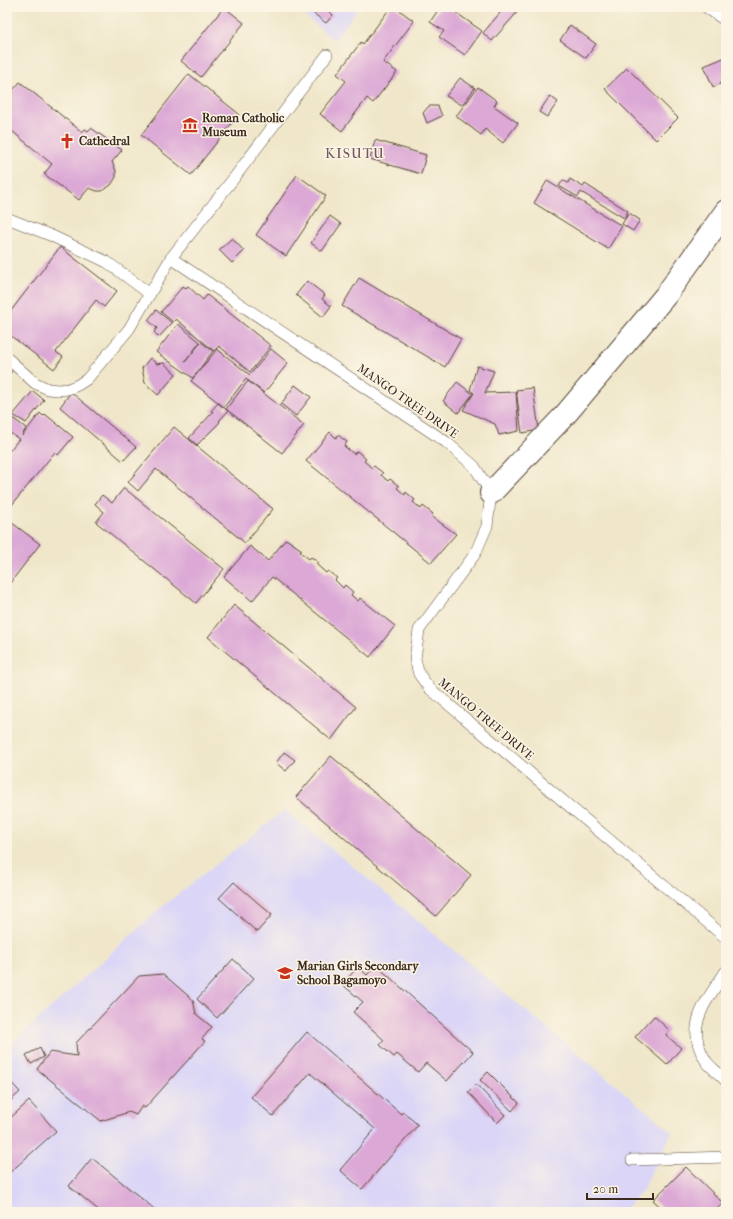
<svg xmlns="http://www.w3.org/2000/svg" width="733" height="1219" viewBox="0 0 733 1219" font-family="'IM FELL French Canon',serif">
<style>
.built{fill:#dbd6f7}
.building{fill:#dca8d6}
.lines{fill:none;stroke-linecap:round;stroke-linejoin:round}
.service-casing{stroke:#564638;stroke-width:12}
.minor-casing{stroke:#564638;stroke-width:24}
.service{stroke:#fff;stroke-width:11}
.minor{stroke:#fff;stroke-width:22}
.labels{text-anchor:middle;stroke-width:3;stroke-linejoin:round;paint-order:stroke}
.poi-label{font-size:12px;font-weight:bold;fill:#3b2a1e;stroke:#fcf5e5;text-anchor:start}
.street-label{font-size:12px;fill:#3b2a1e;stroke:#fcf5e5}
.quarter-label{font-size:14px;letter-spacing:1px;fill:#73565e;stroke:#fcf5e5}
</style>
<rect width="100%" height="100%" fill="#fcf5e5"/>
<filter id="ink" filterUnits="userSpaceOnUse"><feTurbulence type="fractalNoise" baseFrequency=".025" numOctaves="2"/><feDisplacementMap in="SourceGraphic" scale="8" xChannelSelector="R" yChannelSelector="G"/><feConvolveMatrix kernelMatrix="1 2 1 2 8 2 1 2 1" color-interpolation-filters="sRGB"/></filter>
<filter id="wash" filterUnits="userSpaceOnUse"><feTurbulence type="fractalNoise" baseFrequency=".012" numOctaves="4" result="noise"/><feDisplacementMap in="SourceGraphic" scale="16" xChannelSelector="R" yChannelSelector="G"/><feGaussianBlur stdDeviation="0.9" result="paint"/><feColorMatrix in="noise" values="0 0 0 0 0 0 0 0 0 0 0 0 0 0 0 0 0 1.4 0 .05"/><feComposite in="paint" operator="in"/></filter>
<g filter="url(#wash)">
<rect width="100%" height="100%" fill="#f0e7ca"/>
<g class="built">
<polygon points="295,7 359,7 334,40"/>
<polygon points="285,810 672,1132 642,1192 622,1212 7,1212 7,1040 11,1044 163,906"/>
</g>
<g id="blocks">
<g class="building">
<polygon points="224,7 244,23 201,77 181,61"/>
<polygon points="311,7 323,7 333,15 326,23 309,10"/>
<polygon points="391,7 395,7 414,21 383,62 397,72 373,103 367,98 342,131 320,114 346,81 337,74 361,42 363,44"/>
<polygon points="440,7 448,7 482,31 465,55 439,37 444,31 430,22"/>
<polygon points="505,7 521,8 492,41 483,33"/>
<polygon points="570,25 596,44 586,58 560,40"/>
<polygon points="726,57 726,81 713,87 704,66"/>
<polygon points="627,68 678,118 656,140 605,89"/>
<polygon points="189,74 239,114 191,175 141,135"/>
<polygon points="460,78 475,88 462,105 446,96"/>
<polygon points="20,82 82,132 85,129 88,131 91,128 122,150 112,162 116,171 116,177 111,185 102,191 97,191 89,188 79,200 44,174 52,164 7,127 7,87 12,91"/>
<polygon points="478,87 497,101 494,106 518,123 503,143 485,129 481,135 456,116"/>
<polygon points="550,96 558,102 547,117 539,112"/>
<polygon points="429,106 438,106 442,116 427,123 423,113"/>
<polygon points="375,140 426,155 421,174 370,159"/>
<polygon points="297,175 326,196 286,256 256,235"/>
<polygon points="570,179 583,187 585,184 628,211 624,218 581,192 578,197 559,186 563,180 568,183"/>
<polygon points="547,181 622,226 608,249 534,203"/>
<polygon points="629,213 640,220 633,231 622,224"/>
<polygon points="330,216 341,224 322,251 311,243"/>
<polygon points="232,238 244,251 232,263 219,250"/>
<polygon points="60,247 117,291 104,307 96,300 56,352 63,357 54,369 7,333 7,316"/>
<polygon points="359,278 461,339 445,367 342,306"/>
<polygon points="307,281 325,295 322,299 331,306 323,317 296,295"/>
<polygon points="183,286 186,288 188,286 203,300 207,295 271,346 250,372 219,346 214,351 176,319 173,322 161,312"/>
<polygon points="156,310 172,323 159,337 154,332 157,328 148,320"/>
<polygon points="178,324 200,342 185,362 201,342 213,351 193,378 156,352"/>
<polygon points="217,349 250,375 271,349 288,363 264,393 246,379 224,407 191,381"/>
<polygon points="150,358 157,364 164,363 176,374 158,395 145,383 142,368"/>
<polygon points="7,365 13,370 7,377"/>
<polygon points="477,366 494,371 485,393 516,392 519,431 499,435 495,424 463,410 474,393 470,390"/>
<polygon points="248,381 304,425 282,453 226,409"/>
<polygon points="457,382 473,394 458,413 443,401"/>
<polygon points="295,385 311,397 296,416 281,404"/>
<polygon points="533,388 539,430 522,433 516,390"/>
<polygon points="33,391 44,400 26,423 13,415"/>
<polygon points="71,392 136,447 123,461 60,407"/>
<polygon points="218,403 228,411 219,421 220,422 197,445 189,438 213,412 211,411"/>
<polygon points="40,413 43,416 45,414 73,437 58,455 55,452 7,511 7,454 19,439 7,431 7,414 26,428 22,436"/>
<polygon points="174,427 273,509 245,543 156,469 138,491 128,482"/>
<polygon points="330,432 336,438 338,435 347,442 344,446 354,454 357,451 366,459 364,461 372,468 374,466 383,473 381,475 388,481 390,479 399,486 397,488 405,495 406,492 415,500 413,502 421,509 423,506 433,514 431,516 456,534 431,563 306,461"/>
<polygon points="124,488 224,569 196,603 96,522 104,512 95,504 102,495 112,503"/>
<polygon points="11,522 40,544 7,587 7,527"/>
<polygon points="286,539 302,550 300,552 309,559 311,557 318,562 316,564 326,573 328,571 337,578 335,580 343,588 345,585 353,592 351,595 358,601 360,598 395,626 370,657 272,577 252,601 224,577 250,546 268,561"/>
<polygon points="234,605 356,707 331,740 208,637"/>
<polygon points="284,752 295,760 286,771 276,763"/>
<polygon points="331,756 471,875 436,916 296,797"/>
<polygon points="234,882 272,915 257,932 219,898"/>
<polygon points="233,959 254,978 217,1018 197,999"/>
<polygon points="376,965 473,1052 447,1081 426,1063 418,1072 397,1054 394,1057 380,1045 384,1040 353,1012 363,1002 342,984 358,967 367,975"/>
<polygon points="163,974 193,1000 196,1014 212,1027 202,1039 205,1041 145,1108 142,1106 136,1115 129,1112 101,1121 37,1069 50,1052 77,1056 76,1043 139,976"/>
<polygon points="654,1016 669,1030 666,1035 681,1048 667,1065 635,1037"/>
<polygon points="307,1032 401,1114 403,1112 418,1125 362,1189 340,1170 375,1129 310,1073 273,1116 251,1097"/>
<polygon points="40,1048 44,1057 31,1064 26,1055"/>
<polygon points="488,1072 519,1103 512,1111 480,1080"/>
<polygon points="7,1078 20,1092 7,1104"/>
<polygon points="476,1084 505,1115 497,1123 468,1092"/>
<polygon points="29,1101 56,1131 7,1175 7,1121"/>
<polygon points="92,1158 158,1212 101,1212 69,1186"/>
<polygon points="686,1167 723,1203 714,1212 666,1212 653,1200"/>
</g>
</g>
</g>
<g filter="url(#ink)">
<use href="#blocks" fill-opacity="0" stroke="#564638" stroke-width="1"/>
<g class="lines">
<defs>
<g id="service">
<polyline points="706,7 726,21"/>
<polyline points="7,218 52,236 107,262 150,294"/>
<polyline points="171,258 446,442 474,466 491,493 487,526 475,554 419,630 415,659 419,674 429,688 726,938"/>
<polyline points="7,358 35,383 48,389 58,390 68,389 78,385 87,379 129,329 171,258 234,178 327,55"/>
<path d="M726,971c-19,30 -43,54 -20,90 5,7 14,13 20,20"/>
<polyline points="632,1160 726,1157"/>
</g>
<polyline id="minor" points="491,493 565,415 619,351 666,295 726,211"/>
</defs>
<use href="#service" class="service-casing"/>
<use href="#minor" class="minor-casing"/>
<use href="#service" class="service"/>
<use href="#minor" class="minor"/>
</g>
</g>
<defs>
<symbol id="museum-bare" viewBox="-9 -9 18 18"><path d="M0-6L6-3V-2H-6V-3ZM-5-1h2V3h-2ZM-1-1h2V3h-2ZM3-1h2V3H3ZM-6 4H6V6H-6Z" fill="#c8321e" stroke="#fcf5e5" stroke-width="2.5" paint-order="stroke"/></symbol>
<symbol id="church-bare" viewBox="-9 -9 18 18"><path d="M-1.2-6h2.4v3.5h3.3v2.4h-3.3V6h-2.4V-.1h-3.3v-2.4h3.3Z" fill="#c8321e" stroke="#fcf5e5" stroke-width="2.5" paint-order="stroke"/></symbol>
<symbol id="school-bare" viewBox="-9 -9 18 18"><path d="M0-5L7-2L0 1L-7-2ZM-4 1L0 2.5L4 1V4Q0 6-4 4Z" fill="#c8321e" stroke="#fcf5e5" stroke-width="2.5" paint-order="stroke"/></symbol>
</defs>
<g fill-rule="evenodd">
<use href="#museum-bare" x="179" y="114" width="22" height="22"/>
<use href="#church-bare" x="56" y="130" width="22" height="22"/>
<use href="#school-bare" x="274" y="962" width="22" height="22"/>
</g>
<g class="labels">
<g class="poi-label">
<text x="202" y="122">Roman Catholic<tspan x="202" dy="14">Museum</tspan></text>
<text x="79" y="145">Cathedral</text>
<text x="297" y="970">Marian Girls Secondary<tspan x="297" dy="14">School Bagamoyo</tspan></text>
</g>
<g class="street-label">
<text transform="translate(408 401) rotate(35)" y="4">MANGO TREE DRIVE</text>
<text transform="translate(486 719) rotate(40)" y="4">MANGO TREE DRIVE</text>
</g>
<g class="quarter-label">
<text x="355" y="158">KISUTU</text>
</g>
</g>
<rect width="733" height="1219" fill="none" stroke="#fcf5e5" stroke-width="24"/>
<path d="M587 1193v6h66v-6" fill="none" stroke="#3b2a1e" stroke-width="2"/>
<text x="593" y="1193" font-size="12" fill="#3b2a1e" stroke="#fcf5e5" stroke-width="3" paint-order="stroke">20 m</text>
</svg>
